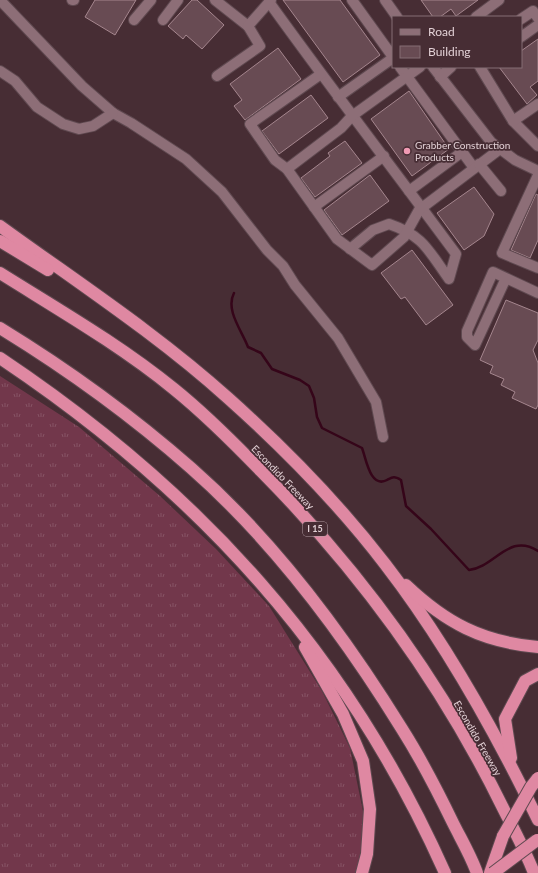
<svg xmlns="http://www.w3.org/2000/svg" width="538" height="873" viewBox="0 0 538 873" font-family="Lato,sans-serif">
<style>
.grass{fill:url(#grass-tufts)}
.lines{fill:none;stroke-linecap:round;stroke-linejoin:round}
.stream{stroke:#350519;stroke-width:2.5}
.building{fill:#684b53;stroke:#a5868e}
.minor-casing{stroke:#5f4950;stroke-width:12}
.highway-casing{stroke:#5f4950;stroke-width:14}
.minor{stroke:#8d6e77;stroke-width:10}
.highway{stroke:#df88a2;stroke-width:12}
.highway-bridge-casing{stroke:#5f4950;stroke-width:14;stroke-linecap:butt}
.highway-bridge{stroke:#df88a2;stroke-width:12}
.poi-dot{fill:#f19ab4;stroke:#472d34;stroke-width:1.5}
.labels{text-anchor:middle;stroke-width:3.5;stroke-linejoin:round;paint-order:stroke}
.shield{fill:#472d34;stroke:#b49fa5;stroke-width:1}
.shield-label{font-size:9px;font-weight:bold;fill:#e2d0d5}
.poi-label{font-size:10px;fill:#e2d0d5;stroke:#472d34;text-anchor:start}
.street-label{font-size:10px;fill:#e2d0d5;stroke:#472d34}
</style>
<defs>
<pattern id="grass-tufts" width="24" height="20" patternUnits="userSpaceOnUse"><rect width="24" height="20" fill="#72374b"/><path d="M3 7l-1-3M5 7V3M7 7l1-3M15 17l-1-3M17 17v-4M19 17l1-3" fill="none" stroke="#865364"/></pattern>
</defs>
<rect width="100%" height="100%" fill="#472d34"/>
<polygon class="grass" points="0,376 79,427 160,496 216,549 269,606 322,691 350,748 365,821 358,873 0,873"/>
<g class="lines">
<path class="stream" d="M234,293c-9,17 8,38 14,54l13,6 11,16 28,11 9,6 5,12 3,19 5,11 40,20c4,10 8,41 25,32 6,-3 7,-4 14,0l5,26 25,23 38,41c26,-3 40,-38 69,-19"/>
</g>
<g class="building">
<polygon points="95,0 136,0 115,35 85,17"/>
<polygon points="192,0 197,0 224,25 202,49 186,35 183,39 168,26"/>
<polygon points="283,0 340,0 380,55 343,82"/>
<polygon points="421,0 478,0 456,16 451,9 440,17 433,17"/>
<polygon points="538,39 538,81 530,87 537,95 527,104 499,67 521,67 521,51"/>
<polygon points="278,48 301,79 245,120 234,106 242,100 230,84"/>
<polygon points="409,91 449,149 412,176 371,119"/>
<polygon points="311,95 328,118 279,154 262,131"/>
<polygon points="345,141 362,163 315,197 301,178 330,156 328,153"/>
<polygon points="370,175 389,201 342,235 324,210"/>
<polygon points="474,187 494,214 484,236 464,250 437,213"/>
<polygon points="536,194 538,195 538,240 530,258 511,250"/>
<polygon points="412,250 453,305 426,325 405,297 401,299 381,273"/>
<polygon points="506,300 538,313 538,340 533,350 538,363 538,405 536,409 512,398 515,392 501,385 504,379 490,373 493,366 480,360"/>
</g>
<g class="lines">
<defs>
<g id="minor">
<polyline points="0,0 82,86 113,113 131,123 186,159 222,192 267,250 283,266 295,285 338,338 376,402 383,437"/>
<polyline points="72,0 74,0"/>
<polyline points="215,0 248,26"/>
<polyline points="352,0 393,57"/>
<polyline points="385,0 397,17"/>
<path d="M269,2c61,85 125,168 187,252l-7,25c-21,-29 -25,-43 -60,-55l-16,6 -23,19"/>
<polyline points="476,17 499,0"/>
<polyline points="521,19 533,11 538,18"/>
<polyline points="134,20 151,0"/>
<polyline points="163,20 178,0"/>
<polyline points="521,37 538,25"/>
<polyline points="400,67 474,168"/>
<polyline points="433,67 491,142 515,160 538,171"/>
<polyline points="480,67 513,121 538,146"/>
<polyline points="0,71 15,81 37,107 63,124 79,129 93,126 113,113"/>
<polyline points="321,74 250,124 275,160 287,169 337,239 372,265 404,237 419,210 500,149"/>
<polyline points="217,76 260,46 248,26 271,0"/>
<polyline points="440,77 451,67"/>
<polyline points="338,97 393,58"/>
<polyline points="513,121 538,104"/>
<polyline points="479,164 501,191"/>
<polyline points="287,169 341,128 352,116 420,67"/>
<polyline points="538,175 502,253 538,268"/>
<polyline points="409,191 462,152"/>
<polyline points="314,207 384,156"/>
<polyline points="506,278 475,345 467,337 467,331 493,272 538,293"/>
</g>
<g id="highway">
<path d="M0,226c77,56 157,108 228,172 56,50 111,106 157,166 61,79 110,167 153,256"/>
<polyline points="0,241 48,270"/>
<path d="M0,273c59,37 120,72 174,116 31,25 59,53 87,82 97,98 180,211 241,335 11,22 23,44 32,67"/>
<path d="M0,328c67,41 132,88 191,140 82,72 153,167 211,261 19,30 35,61 51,94 8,16 18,33 24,50"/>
<path d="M0,358c199,133 347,295 445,515"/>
<path d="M406,585c40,38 76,57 132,62"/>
<polyline points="305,647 343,714 363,761 370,809 367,854 362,873"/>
<polyline points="511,758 505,719 525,681 538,674"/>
<polyline points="490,873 503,836"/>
</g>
</defs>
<use href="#minor" class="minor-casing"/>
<use href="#highway" class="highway-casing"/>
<use href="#minor" class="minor"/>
<use href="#highway" class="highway"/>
<defs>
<g id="highway-bridge">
<polyline points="503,836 531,787 538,778"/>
<polyline points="493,873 537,840"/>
</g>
</defs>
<use href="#highway-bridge" class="highway-bridge-casing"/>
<use href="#highway-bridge" class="highway-bridge"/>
</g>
<circle class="poi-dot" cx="407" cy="151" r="4"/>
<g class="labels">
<rect class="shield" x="303" y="522" width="24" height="14" rx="3"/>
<g class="shield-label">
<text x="315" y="532">I 15</text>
</g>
<g class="poi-label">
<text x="415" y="149">Grabber Construction<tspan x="415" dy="12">Products</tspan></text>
</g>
<g class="street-label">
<text transform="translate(283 477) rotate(46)" y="4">Escondido Freeway</text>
<text transform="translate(478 738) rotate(60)" y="4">Escondido Freeway</text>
</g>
</g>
<rect x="392" y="16" width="130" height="52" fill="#472d34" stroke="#856e74"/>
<rect x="400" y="29" width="20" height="6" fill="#8d6e77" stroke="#856e74"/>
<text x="428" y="36" font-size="12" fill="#e2d0d5">Road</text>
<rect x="400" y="46" width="20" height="12" fill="#684b53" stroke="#856e74"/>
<text x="428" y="56" font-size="12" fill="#e2d0d5">Building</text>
</svg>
